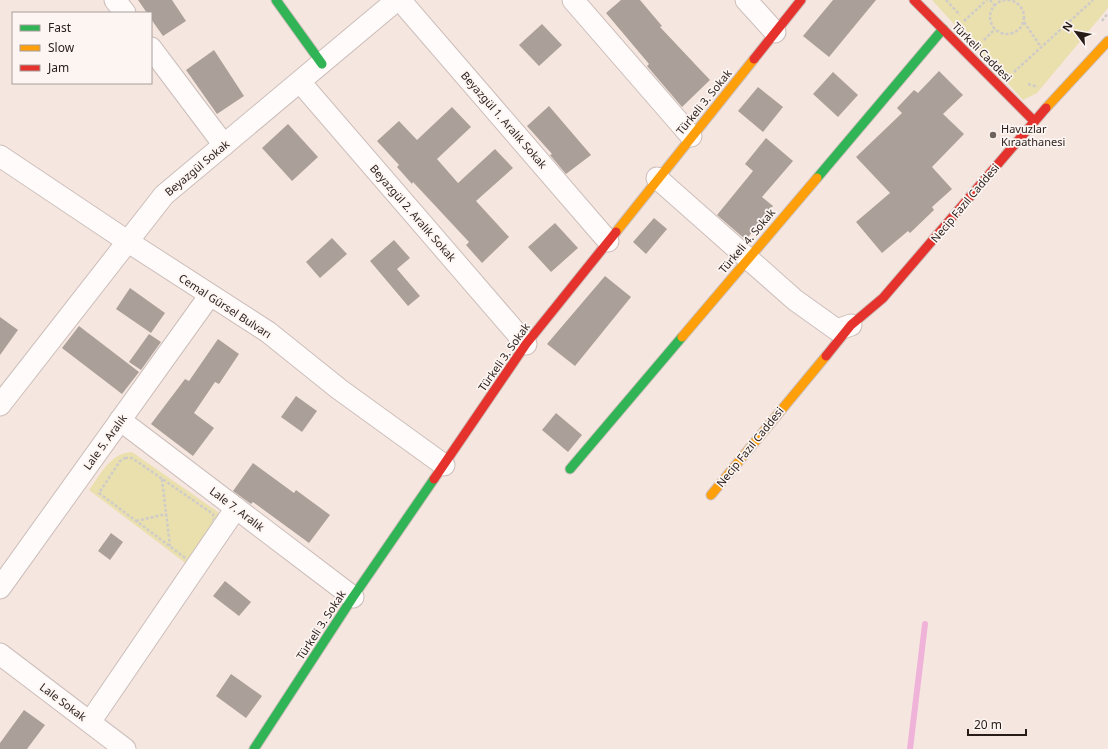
<svg xmlns="http://www.w3.org/2000/svg" width="1108" height="749" viewBox="0 0 1108 749" font-family="'Noto Sans',sans-serif">
<style>
.green{fill:#eae0ae}
.lines{fill:none;stroke-linecap:round;stroke-linejoin:round}
.stream{stroke:#efb2d8;stroke-width:6}
.building{fill:#aba099}
.street-casing{stroke:#ccbeba;stroke-width:23}
.fast-casing{stroke:#ccbeba;stroke-width:11}
.slow-casing{stroke:#ccbeba;stroke-width:11}
.jam-casing{stroke:#ccbeba;stroke-width:11}
.path{stroke:#cfcbc9;stroke-width:2.5;stroke-dasharray:3 2;stroke-linecap:butt}
.street{stroke:#fefbfa;stroke-width:21}
.fast{stroke:#30b455;stroke-width:9}
.slow{stroke:#ff9f0a;stroke-width:9}
.jam{stroke:#e5322d;stroke-width:9}
.poi-dot{fill:#70635e;stroke:#fcf5f2;stroke-width:1.5}
.labels{text-anchor:middle;stroke-width:3.5;stroke-linejoin:round;paint-order:stroke}
.street-label{font-size:11px;fill:#281c18;stroke:#fcf5f2}
.poi-label{font-size:11px;fill:#281c18;stroke:#fcf5f2;text-anchor:start}
</style>
<rect width="100%" height="100%" fill="#f6e6e0"/>
<g class="green">
<polygon points="932,0 1108,0 1108,8 1037,93 1023,100"/>
<path d="M132,452l86,60 3,15 -29,41 -103,-78c12,-16 21,-37 43,-38z"/>
</g>
<g class="lines">
<polyline class="stream" points="910,749 925,624"/>
</g>
<g class="building">
<polygon points="138,0 172,0 186,21 163,36 151,19 151,13 147,13"/>
<polygon points="621,0 640,0 662,26 660,27 710,80 682,107 647,66 649,64 606,13"/>
<polygon points="833,0 876,0 829,57 803,36"/>
<polygon points="542,24 562,45 539,66 519,45"/>
<polygon points="214,50 244,96 217,114 186,70"/>
<polygon points="939,71 963,95 943,114 964,134 932,167 952,189 932,207 934,210 910,233 908,231 882,253 856,222 890,193 856,157 902,113 897,108 914,90 918,93"/>
<polygon points="833,72 858,95 838,117 813,94"/>
<polygon points="758,87 783,107 763,132 738,111"/>
<polygon points="549,106 591,155 566,174 550,155 552,154 527,126"/>
<polygon points="452,107 471,127 437,159 458,183 495,149 513,168 476,201 509,237 482,263 466,245 469,242 413,182 412,184 397,167 399,165 377,141 399,121 417,140"/>
<polygon points="288,124 318,157 292,181 262,148"/>
<polygon points="766,138 793,161 762,197 773,206 746,240 717,215 753,171 745,164"/>
<polygon points="654,218 667,229 646,254 633,242"/>
<polygon points="555,223 578,248 551,272 528,247"/>
<polygon points="332,238 347,254 320,278 306,262"/>
<polygon points="394,240 410,258 397,269 420,296 408,306 370,261"/>
<polygon points="605,276 631,297 575,366 547,344"/>
<polygon points="130,288 165,313 151,333 116,309"/>
<polygon points="0,317 18,330 0,355"/>
<polygon points="79,326 139,372 122,394 62,348"/>
<polygon points="149,334 161,342 141,370 129,362"/>
<polygon points="218,339 239,354 219,384 215,382 194,413 214,428 193,456 151,424 185,379 189,381"/>
<polygon points="296,396 317,411 302,432 281,417"/>
<polygon points="556,413 582,435 568,452 542,430"/>
<polygon points="253,463 294,493 296,490 330,515 309,543 253,502 251,504 233,491"/>
<polygon points="111,533 123,542 110,560 98,551"/>
<polygon points="225,581 251,602 239,616 213,596"/>
<polygon points="231,674 262,696 246,718 216,696"/>
<polygon points="24,710 45,725 27,749 0,749 0,743"/>
</g>
<g class="lines">
<defs>
<g id="street">
<polyline points="115,0 125,13"/>
<polyline points="400,0 608,241"/>
<polyline points="573,0 691,136"/>
<polyline points="746,0 775,32"/>
<polyline points="151,48 224,145"/>
<polyline points="300,82 526,344"/>
<polyline points="0,156 127,241 268,332 339,389 444,465"/>
<polyline points="657,178 795,300 837,330 851,325"/>
<polyline points="0,405 164,195 397,0"/>
<polyline points="120,420 353,597"/>
<polyline points="0,588 210,295"/>
<polyline points="0,654 125,749"/>
<polyline points="90,722 236,508"/>
</g>
<g id="fast">
<polyline points="276,0 322,64"/>
<polyline points="817,178 943,29"/>
<polyline points="570,469 682,337"/>
<polyline points="254,749 353,597 434,479"/>
</g>
<g id="slow">
<polyline points="1046,108 1108,41"/>
<polyline points="616,232 754,59"/>
<polyline points="682,337 817,178"/>
<polyline points="711,495 826,356"/>
</g>
<g id="jam">
<polyline points="914,0 1034,121"/>
<polyline points="754,59 801,0"/>
<polyline points="826,356 851,325 883,298 1046,108"/>
<polyline points="434,479 526,344 616,232"/>
</g>
</defs>
<use href="#street" class="street-casing"/>
<use href="#fast" class="fast-casing"/>
<use href="#slow" class="slow-casing"/>
<use href="#jam" class="jam-casing"/>
<g class="path">
<polyline points="946,0 960,15"/>
<polyline points="990,0 995,6"/>
<circle cx="1007" cy="17" r="17"/>
<polyline points="964,21 987,0"/>
<polyline points="1102,21 1108,13"/>
<polyline points="1024,22 1041,47"/>
<polyline points="984,40 995,29"/>
<polyline points="1014,72 1093,0"/>
<polyline points="1028,84 1038,87"/>
<polygon points="125,458 132,458 213,514 215,528 192,563 99,493 120,461"/>
<polyline points="162,479 170,546"/>
<polyline points="136,521 166,514"/>
</g>
<use href="#street" class="street"/>
<use href="#fast" class="fast"/>
<use href="#slow" class="slow"/>
<use href="#jam" class="jam"/>
</g>
<circle class="poi-dot" cx="993" cy="135" r="4"/>
<g class="labels">
<g class="street-label">
<text transform="translate(982 52) rotate(45)" y="4">Türkeli Caddesi</text>
<text transform="translate(704 102) rotate(-51)" y="4">Türkeli 3. Sokak</text>
<text transform="translate(504 120) rotate(49)" y="4">Beyazgül 1. Aralık Sokak</text>
<text transform="translate(197 168) rotate(-40)" y="4">Beyazgül Sokak</text>
<text transform="translate(965 203) rotate(-50)" y="4">Necip Fazıl Caddesi</text>
<text transform="translate(413 213) rotate(49)" y="4">Beyazgül 2. Aralık Sokak</text>
<text transform="translate(747 241) rotate(-50)" y="4">Türkeli 4. Sokak</text>
<text transform="translate(225 306) rotate(33)" y="4">Cemal Gürsel Bulvarı</text>
<text transform="translate(504 357) rotate(-55)" y="4">Türkeli 3. Sokak</text>
<text transform="translate(105 442) rotate(-54)" y="4">Lale 5. Aralık</text>
<text transform="translate(750 447) rotate(-51)" y="4">Necip Fazıl Caddesi</text>
<text transform="translate(237 509) rotate(37)" y="4">Lale 7. Aralık</text>
<text transform="translate(321 625) rotate(-57)" y="4">Türkeli 3. Sokak</text>
<text transform="translate(63 702) rotate(37)" y="4">Lale Sokak</text>
</g>
<g class="poi-label">
<text x="1001" y="133">Havuzlar<tspan x="1001" dy="13">Kıraathanesi</tspan></text>
</g>
</g>
<rect x="12" y="12" width="140" height="72" fill="#fcf5f2" stroke="#a79e9b"/>
<rect x="20" y="25" width="20" height="6" fill="#30b455" stroke="#a79e9b"/>
<text x="48" y="32" font-size="12" fill="#281c18">Fast</text>
<rect x="20" y="45" width="20" height="6" fill="#ff9f0a" stroke="#a79e9b"/>
<text x="48" y="52" font-size="12" fill="#281c18">Slow</text>
<rect x="20" y="65" width="20" height="6" fill="#e5322d" stroke="#a79e9b"/>
<text x="48" y="72" font-size="12" fill="#281c18">Jam</text>
<g transform="translate(1076 32) rotate(302)" stroke="#fcf5f2" stroke-width="3" paint-order="stroke">
<path d="M0-3L7 15L0 10L-7 15Z" fill="#281c18"/>
<text y="-6" font-size="11" font-weight="bold" text-anchor="middle" fill="#281c18">N</text>
</g>
<path d="M968 729v6h58v-6" fill="none" stroke="#281c18" stroke-width="2"/>
<text x="974" y="729" font-size="12" fill="#281c18" stroke="#fcf5f2" stroke-width="3" paint-order="stroke">20 m</text>
</svg>
